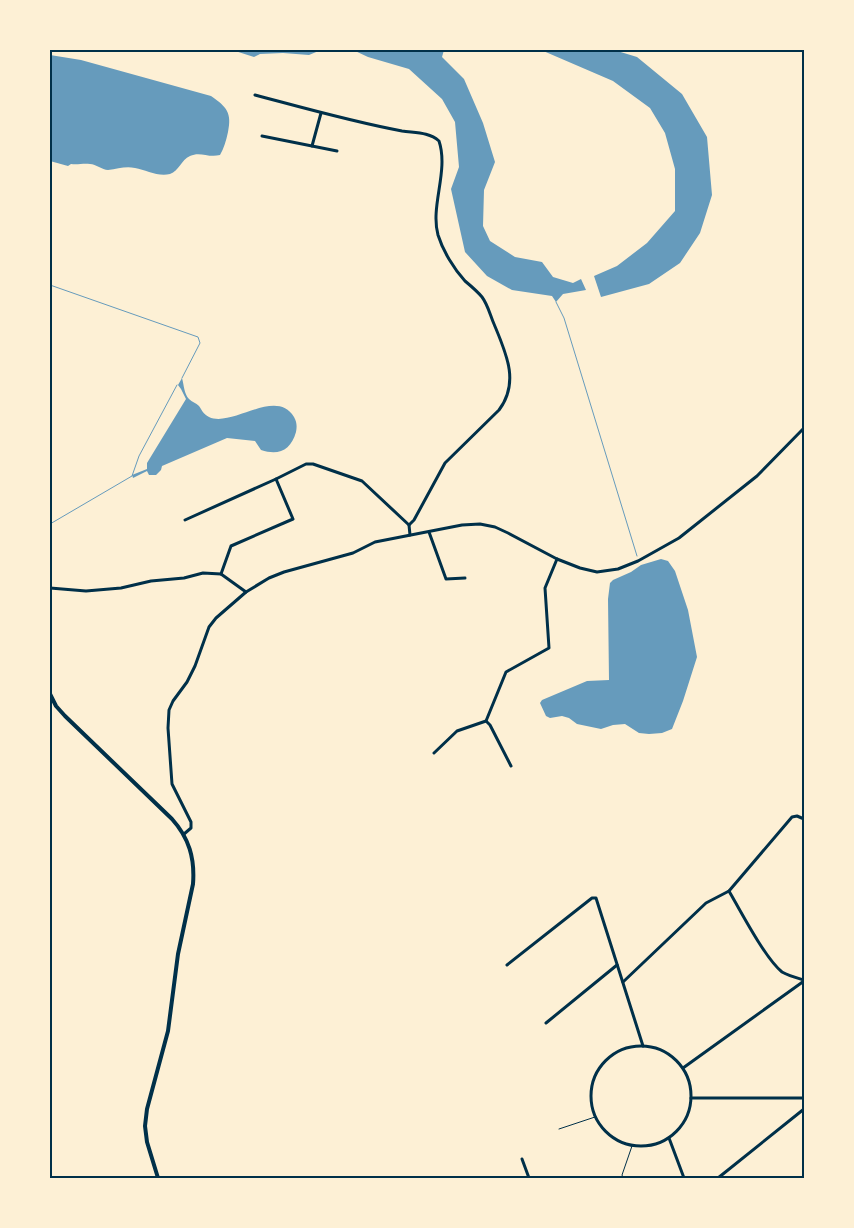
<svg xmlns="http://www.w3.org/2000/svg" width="854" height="1228" viewBox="0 0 854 1228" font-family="'Asap Condensed',sans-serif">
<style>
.water{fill:#669bbc}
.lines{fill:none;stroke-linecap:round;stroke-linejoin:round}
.stream{stroke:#669bbc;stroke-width:1}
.service{stroke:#003049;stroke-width:1}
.minor{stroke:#003049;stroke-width:3}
.tertiary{stroke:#003049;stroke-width:4}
.neatline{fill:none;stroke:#003049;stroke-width:2}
</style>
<rect width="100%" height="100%" fill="#fdf0d5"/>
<g class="water">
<polygon points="232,50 321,50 309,55 283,53 260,54 254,57"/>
<polygon points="353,50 444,50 442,57 464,79 483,123 495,162 484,190 483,226 490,241 515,257 542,262 553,277 573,283 581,279 586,290 563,294 556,302 552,296 512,290 487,276 465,252 451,189 459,167 455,122 442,99 409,69 368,57"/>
<polygon points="541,50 614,50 637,57 682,94 707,137 712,195 700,233 680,263 649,284 601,297 594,276 617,266 647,243 675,211 675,169 665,133 650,108 613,81"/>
<path d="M50,55l31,5 130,36c16,11 21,17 17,36 -2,9 -4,16 -8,23 -12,3 -20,-4 -30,1 -9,4 -11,15 -20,18 -12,3 -24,-4 -35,-6 -10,-2 -17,1 -27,2 -6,0 -12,-6 -18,-6 -7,-1 -12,1 -19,0l-3,2 -18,-5z"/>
<path d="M182,378c2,7 2,16 7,21 3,3 7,4 10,7 3,4 4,8 10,11 23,11 67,-30 85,0 3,5 3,10 2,15 -5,18 -17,24 -35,18l-6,-9 -28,-3 -65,28 -1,4 -5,5h-7l-2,-4 -14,7 -1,-3 15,-6v-6l39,-64 -5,-10 -3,-4z"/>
<polygon points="661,559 668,561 675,571 688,610 697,657 683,701 672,729 662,733 649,734 639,733 625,724 613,725 601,729 577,724 569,718 562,716 550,718 546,716 540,703 542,700 587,681 609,680 608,599 610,583 613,580 631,572 641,565"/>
</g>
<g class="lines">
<g class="stream">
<polyline points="50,285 198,337 200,343 182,378"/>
<polyline points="556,302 564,318 637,556"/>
<polyline points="50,524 132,476 139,456 177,385"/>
</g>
<g class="service">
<polyline points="559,1129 595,1117"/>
<polyline points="623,1178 622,1175 632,1146"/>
</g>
<g class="minor">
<path d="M255,95c49,13 98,27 147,36 13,2 27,1 37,10 10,30 -9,65 -1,94 5,16 16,34 27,46 6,5 12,10 17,16 6,8 8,18 12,27 12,29 26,58 5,86l-54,53 -31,57 -5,5 1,10"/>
<polyline points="262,136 337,151"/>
<polyline points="312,146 321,113"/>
<polyline points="185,520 276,479"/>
<polyline points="429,532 446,579 465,578"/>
<polyline points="221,574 231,546 293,519 276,479 306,464 313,464 362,481 409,525"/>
<polyline points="50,588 86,591 121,588 151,581 184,578 203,573 221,574 246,592 269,578 284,572 353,553 375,542 462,525 480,524 495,527 508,533 557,559 580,568 597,572 618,569 638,561 679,538 757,476 804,428"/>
<polyline points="486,721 490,725 511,766"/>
<polyline points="434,753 457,731 486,721 506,672 549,648 545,588 557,559"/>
<polyline points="184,834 191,828 191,822 172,784 168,728 169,710 173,701 187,682 195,666 209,627 216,618 246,592"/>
<path d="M729,891c12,21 36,67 53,81 7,4 15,6 22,8"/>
<polyline points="507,965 592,898 596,898 643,1046"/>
<polyline points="623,982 706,903 729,891 792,817 797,816 804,819"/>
<polyline points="546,1023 617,965"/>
<circle cx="641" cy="1096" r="50"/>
<polyline points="683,1068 804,981"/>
<polyline points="691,1098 804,1098"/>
<polyline points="669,1138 684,1178"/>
<polyline points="522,1159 529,1178"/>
<polyline points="718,1178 804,1109"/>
</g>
<path class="tertiary" d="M50,694l6,12 9,10 107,103c17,19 23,39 21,65l-15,70 -10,77 -21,78 -2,17 2,16 11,36"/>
</g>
<rect width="854" height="1228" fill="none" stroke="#fdf0d5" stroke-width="102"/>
<rect x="51" y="51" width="752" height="1126" class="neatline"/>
</svg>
